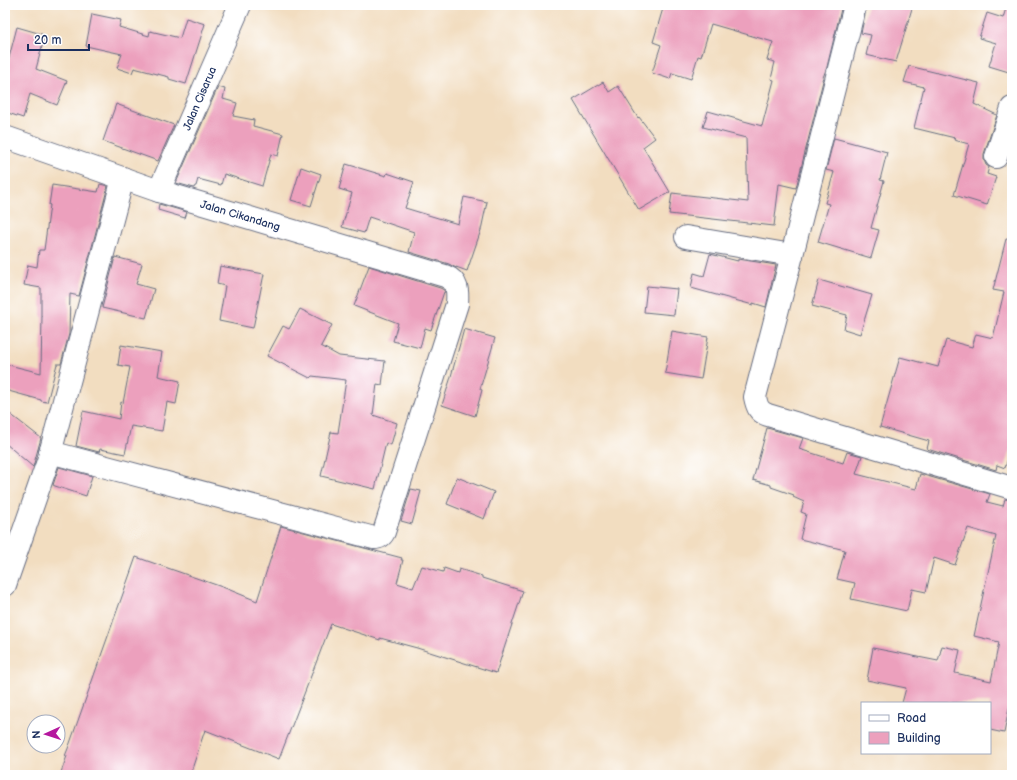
<svg xmlns="http://www.w3.org/2000/svg" width="1017" height="780" viewBox="0 0 1017 780" font-family="'Balsamiq Sans',sans-serif">
<style>
.building{fill:#eca0bd}
.lines{fill:none;stroke-linecap:round;stroke-linejoin:round}
.minor-casing{stroke:#666c80;stroke-width:24}
.minor{stroke:#fff;stroke-width:22}
.labels{text-anchor:middle;stroke-width:4;stroke-linejoin:round;paint-order:stroke}
.street-label{font-size:11px;fill:#1b2f5e;stroke:#fff}
</style>
<rect width="100%" height="100%" fill="#fff"/>
<filter id="ink" filterUnits="userSpaceOnUse"><feTurbulence type="fractalNoise" baseFrequency=".025" numOctaves="2"/><feDisplacementMap in="SourceGraphic" scale="8" xChannelSelector="R" yChannelSelector="G"/><feConvolveMatrix kernelMatrix="1 2 1 2 8 2 1 2 1" color-interpolation-filters="sRGB"/></filter>
<filter id="wash" filterUnits="userSpaceOnUse"><feTurbulence type="fractalNoise" baseFrequency=".012" numOctaves="4" result="noise"/><feDisplacementMap in="SourceGraphic" scale="16" xChannelSelector="R" yChannelSelector="G"/><feGaussianBlur stdDeviation="0.9" result="paint"/><feColorMatrix in="noise" values="0 0 0 0 0 0 0 0 0 0 0 0 0 0 0 0 0 1.4 0 .05"/><feComposite in="paint" operator="in"/></filter>
<g filter="url(#wash)">
<rect width="100%" height="100%" fill="#f2ddc0"/>
<g id="blocks">
<g class="building">
<polygon points="664,5 842,5 827,67 822,80 823,81 796,188 779,184 774,226 669,214 672,193 748,202 746,138 703,127 708,111 762,126 774,80 771,79 775,62 767,60 773,42 711,24 701,57 698,56 691,79 672,73 670,79 652,73 661,45 653,42"/>
<polygon points="867,5 913,5 896,62 866,55 871,35 861,33"/>
<polygon points="1007,5 1012,5 1012,73 989,66 996,43 979,38 987,13 1003,18"/>
<polygon points="92,14 121,20 119,27 149,36 150,31 180,38 186,18 205,24 186,84 169,79 169,77 134,68 132,73 117,68 122,54 86,46"/>
<polygon points="17,27 45,35 36,69 67,81 57,105 30,94 23,118 5,112 5,73"/>
<polygon points="909,66 979,83 974,104 997,115 984,154 984,160 986,165 989,167 987,174 996,177 987,205 954,195 969,144 954,140 955,138 914,128 924,87 904,82"/>
<polygon points="603,82 609,92 618,86 638,118 639,117 655,138 643,147 670,192 639,210 573,100"/>
<polygon points="218,87 225,89 223,99 237,103 233,116 254,120 253,126 283,134 278,156 271,154 262,186 224,174 221,185 198,179 196,186 195,186 194,188 176,183"/>
<polygon points="116,104 174,125 158,161 103,141"/>
<polygon points="834,138 887,152 880,180 884,181 871,228 879,230 871,258 818,242 829,204 825,203 834,172 826,170"/>
<polygon points="346,164 386,176 387,173 414,182 405,208 458,224 464,197 487,202 481,230 467,271 456,267 456,268 449,264 409,252 414,232 369,217 364,233 342,227 352,193 339,189"/>
<polygon points="301,167 321,174 311,206 291,200"/>
<polygon points="100,184 108,186 79,296 70,294 69,334 61,364 57,364 47,402 41,401 41,400 5,390 5,364 41,373 42,316 41,316 41,288 24,285 28,265 37,267 39,250 44,250 50,205 49,205 52,185 98,192"/>
<polygon points="159,204 187,212 185,218 158,210"/>
<polygon points="1006,239 1012,240 1012,446 1005,468 997,465 996,470 927,449 929,441 880,427 900,357 938,367 946,340 972,347 976,334 993,338 1004,292 993,290"/>
<polygon points="710,254 738,261 738,259 776,265 766,307 753,303 753,305 691,288 694,273 704,276"/>
<polygon points="115,257 142,264 136,284 154,289 146,318 102,308"/>
<polygon points="220,266 264,274 253,328 219,321 225,286 217,284"/>
<polygon points="369,266 440,288 444,290 445,292 444,292 431,330 425,328 420,348 393,341 398,323 354,306"/>
<polygon points="819,280 872,295 860,334 844,329 847,315 812,306"/>
<polygon points="647,286 677,289 674,315 644,312"/>
<polygon points="300,309 332,325 321,346 339,356 385,361 382,385 377,384 373,415 397,423 391,445 386,443 375,489 321,476 331,432 338,433 346,380 312,376 310,378 267,356 283,326 289,329"/>
<polygon points="464,329 495,338 480,389 482,390 475,416 442,405 450,380"/>
<polygon points="672,331 708,337 701,379 665,373"/>
<polygon points="121,345 162,352 158,376 180,381 176,404 167,402 162,431 131,426 125,454 100,449 99,452 76,446 83,411 119,419 121,402 123,403 130,367 118,365"/>
<polygon points="5,410 41,438 33,467 5,443"/>
<polygon points="767,428 803,438 799,449 843,463 847,452 862,456 856,474 916,489 920,474 990,494 987,502 1003,506 1005,499 1012,500 1012,694 1004,733 990,730 990,703 902,703 906,688 867,680 873,648 938,661 942,646 960,650 955,673 991,681 999,642 974,636 996,536 968,528 955,565 934,558 926,592 912,589 907,611 851,599 855,583 837,579 845,550 800,539 806,514 801,512 804,502 793,497 794,495 771,487 771,485 753,480"/>
<polygon points="59,467 92,476 86,496 55,486 53,485"/>
<polygon points="457,477 494,492 484,519 447,504"/>
<polygon points="411,489 421,491 412,524 401,521"/>
<polygon points="281,526 402,558 401,560 403,560 397,583 413,588 422,566 443,572 444,568 458,573 459,569 482,576 482,578 523,591 496,673 417,648 380,638 380,640 331,624 279,759 205,730 190,775 60,775 67,756 65,756 69,746 136,557 225,588 257,601"/>
</g>
</g>
</g>
<g filter="url(#ink)">
<use href="#blocks" fill-opacity="0" stroke="#666c80" stroke-width="1"/>
<g class="lines">
<defs>
<g id="minor">
<path d="M855,5l-63,250 -37,142c2,10 4,15 13,18l244,73"/>
<path id="s1" d="M5,137l154,54 286,85c13,5 13,15 12,28l-73,228c-2,4 -5,6 -10,6l-324,-86"/>
<polyline points="996,157 1012,108"/>
<path id="s2" d="M159,191l81,-186"/>
<polyline points="686,237 792,255"/>
<polyline points="5,585 48,461 123,178"/>
</g>
</defs>
<use href="#minor" class="minor-casing"/>
<use href="#minor" class="minor"/>
</g>
</g>
<g class="labels">
<g class="street-label">
<text dy="4" stroke="none"><textPath href="#s2" startOffset="101">Jalan Cisarua</textPath></text>
<text dy="4" stroke="none"><textPath href="#s1" startOffset="248">Jalan Cikandang</textPath></text>
</g>
</g>
<rect width="1017" height="780" fill="none" stroke="#fff" stroke-width="20"/>
<rect x="861" y="702" width="130" height="52" fill="#ffffff" stroke="#a4acbf"/>
<rect x="869" y="715" width="20" height="6" fill="#ffffff" stroke="#a4acbf"/>
<text x="897" y="722" font-size="12" fill="#1b2f5e">Road</text>
<rect x="869" y="732" width="20" height="12" fill="#eca0bd" stroke="#a4acbf"/>
<text x="897" y="742" font-size="12" fill="#1b2f5e">Building</text>
<g transform="translate(46 734) rotate(267)"><circle r="19" fill="#ffffff" stroke="#a4acbf"/>
<path d="M0-3L7 15L0 10L-7 15Z" fill="#b5179e"/>
<text y="-6" font-size="11" font-weight="bold" text-anchor="middle" fill="#1b2f5e">N</text>
</g>
<path d="M28 44v6h61v-6" fill="none" stroke="#1b2f5e" stroke-width="2"/>
<text x="34" y="44" font-size="12" fill="#1b2f5e" stroke="#ffffff" stroke-width="3" paint-order="stroke">20 m</text>
</svg>
